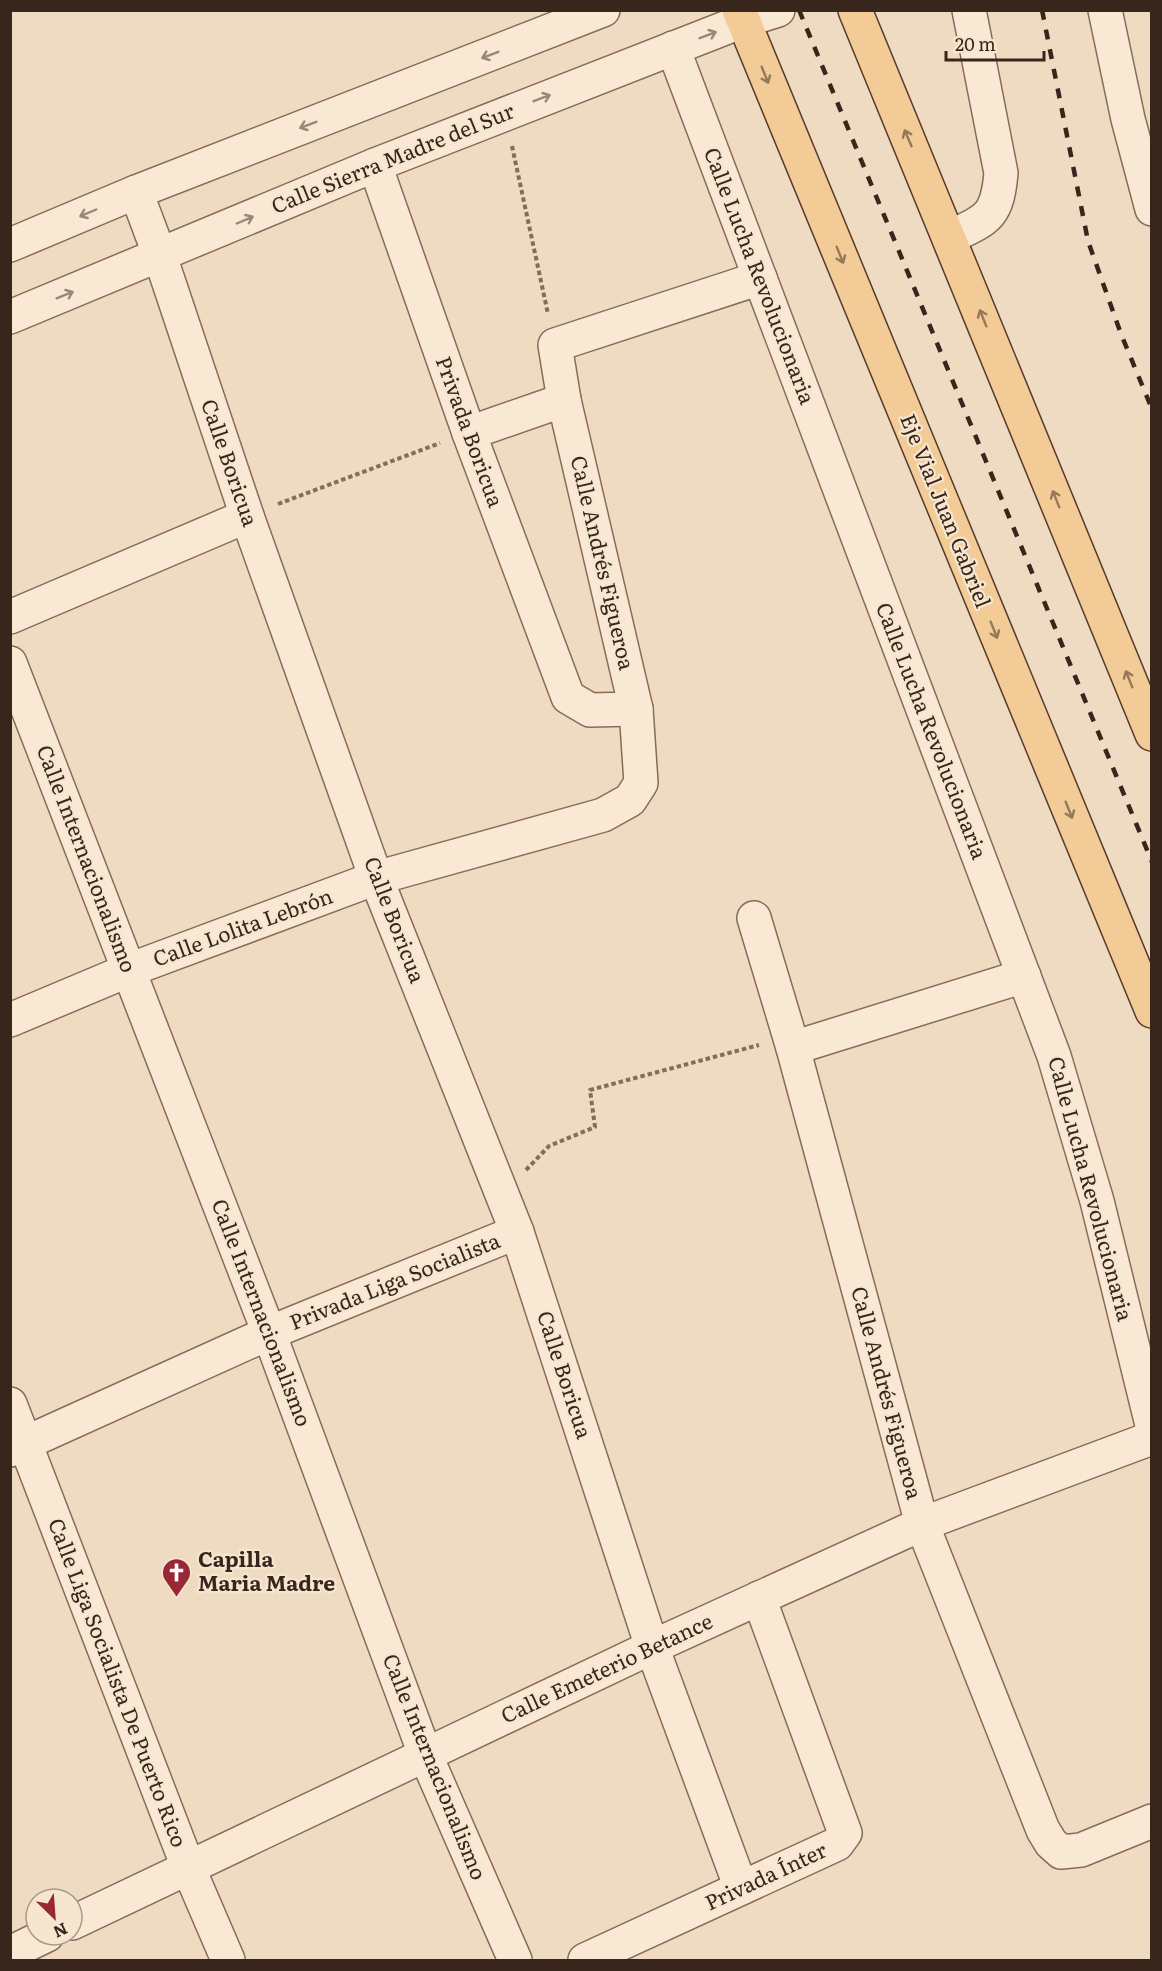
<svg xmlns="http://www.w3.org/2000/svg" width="1162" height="1971" viewBox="0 0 1162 1971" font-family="Literata,serif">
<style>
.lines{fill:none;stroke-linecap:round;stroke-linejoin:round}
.minor-casing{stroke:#886b58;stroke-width:36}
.major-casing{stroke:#563a2c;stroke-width:36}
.path{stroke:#886b58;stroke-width:4;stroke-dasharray:4.5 3;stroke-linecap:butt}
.minor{stroke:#f9e9d4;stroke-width:33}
.major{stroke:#f3cb97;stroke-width:33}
.rail{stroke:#38261d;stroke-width:4.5;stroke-dasharray:10 10;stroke-linecap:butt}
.oneway{stroke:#988878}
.oneway2{stroke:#96785a}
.labels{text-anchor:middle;stroke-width:4.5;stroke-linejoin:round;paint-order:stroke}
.street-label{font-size:21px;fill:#38261d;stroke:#f6e6d0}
.poi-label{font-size:21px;font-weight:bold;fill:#38261d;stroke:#f6e6d0;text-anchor:start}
</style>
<rect width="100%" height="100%" fill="#efdbc1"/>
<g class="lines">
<defs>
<g id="minor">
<polyline points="1105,10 1128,119 1152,209"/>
<polyline points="673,48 1054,1056 1097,1201 1152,1425"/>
<polyline points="375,165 469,433 568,697 590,710 636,709"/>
<polyline points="136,192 160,256 247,516 376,878 517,1232 652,1647 741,1888"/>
<path d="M950,237c38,-18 47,-20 51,-64l-32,-163"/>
<polyline points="10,245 136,192 603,10"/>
<polyline points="10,317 375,165 743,21 778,10"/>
<polyline points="469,433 564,400"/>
<polyline points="10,617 247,516"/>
<polyline points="10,663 269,1333 425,1754 515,1960"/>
<polyline points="754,918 793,1048 922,1524 1043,1830 1051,1843 1061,1852 1081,1850 1152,1821"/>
<polyline points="10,1020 129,970 376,878 603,815 630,800 641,783 636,709 564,400 555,345 760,278"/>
<polyline points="793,1048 1024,976"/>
<polyline points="10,1404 188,1867 228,1960"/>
<polyline points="10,1450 269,1333 517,1232"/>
<polyline points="72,1923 652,1647 922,1524 1152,1438"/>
<polyline points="10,1953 47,1935"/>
<polyline points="585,1960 837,1844 845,1833 759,1598"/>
</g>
<g id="major">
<polyline points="739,10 1152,1011"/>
<polyline points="855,10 1152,734"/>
</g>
</defs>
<use href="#minor" class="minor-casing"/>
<use href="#major" class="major-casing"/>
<g class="path">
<polyline points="512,146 548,314"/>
<polyline points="278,504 440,443"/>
<polyline points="526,1170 549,1146 595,1127 590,1090 759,1045"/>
</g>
<use href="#minor" class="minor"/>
<use href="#major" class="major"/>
<g class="rail">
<polyline points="799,10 1152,862"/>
<polyline points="1042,10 1088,241 1121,334 1152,409"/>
</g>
</g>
<defs><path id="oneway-shaft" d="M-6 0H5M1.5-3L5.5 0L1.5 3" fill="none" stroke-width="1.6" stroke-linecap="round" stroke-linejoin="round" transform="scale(1.5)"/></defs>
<g class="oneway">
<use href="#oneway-shaft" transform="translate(708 35) rotate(-21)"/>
<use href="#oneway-shaft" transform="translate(490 55) rotate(159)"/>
<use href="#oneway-shaft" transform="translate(542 98) rotate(-21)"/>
<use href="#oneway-shaft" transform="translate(308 125) rotate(159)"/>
<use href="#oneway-shaft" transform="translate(88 213) rotate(157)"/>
<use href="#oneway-shaft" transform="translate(245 220) rotate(-23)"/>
<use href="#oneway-shaft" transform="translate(65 295) rotate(-22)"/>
</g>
<g class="oneway2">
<use href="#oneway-shaft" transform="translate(765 75) rotate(68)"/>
<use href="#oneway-shaft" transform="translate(908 138) rotate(-113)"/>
<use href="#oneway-shaft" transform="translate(840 255) rotate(68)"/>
<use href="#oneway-shaft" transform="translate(983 318) rotate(-112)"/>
<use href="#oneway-shaft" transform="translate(1056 499) rotate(-112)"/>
<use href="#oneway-shaft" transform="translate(994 630) rotate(68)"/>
<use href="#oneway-shaft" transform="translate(1129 679) rotate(-112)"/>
<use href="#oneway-shaft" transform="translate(1069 810) rotate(68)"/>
</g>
<defs>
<symbol id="church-pin" viewBox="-11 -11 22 30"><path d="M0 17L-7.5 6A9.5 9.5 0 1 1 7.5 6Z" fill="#992736" stroke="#f6e6d0"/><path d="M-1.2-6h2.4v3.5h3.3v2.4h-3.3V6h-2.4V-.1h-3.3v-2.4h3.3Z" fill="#fff"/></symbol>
</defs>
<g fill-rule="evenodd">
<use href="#church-pin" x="160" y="1556" width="33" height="45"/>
</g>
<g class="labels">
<g class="street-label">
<text transform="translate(393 159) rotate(-22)" y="7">Calle Sierra Madre del Sur</text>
<text transform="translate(759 276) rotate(69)" y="7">Calle Lucha Revolucionaria</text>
<text transform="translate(469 432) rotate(70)" y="7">Privada Boricua</text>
<text transform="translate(229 463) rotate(71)" y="7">Calle Boricua</text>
<text transform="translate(945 511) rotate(68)" y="7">Eje Vial Juan Gabriel</text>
<text transform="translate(602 563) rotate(77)" y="7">Calle Andrés Figueroa</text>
<text transform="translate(931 731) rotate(69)" y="7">Calle Lucha Revolucionaria</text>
<text transform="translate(86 859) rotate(69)" y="7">Calle Internacionalismo</text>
<text transform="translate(394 920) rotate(69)" y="7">Calle Boricua</text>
<text transform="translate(243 928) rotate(-20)" y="7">Calle Lolita Lebrón</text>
<text transform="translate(1090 1189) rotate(75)" y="7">Calle Lucha Revolucionaria</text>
<text transform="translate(395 1282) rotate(-22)" y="7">Privada Liga Socialista</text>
<text transform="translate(261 1313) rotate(69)" y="7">Calle Internacionalismo</text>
<text transform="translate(564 1375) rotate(72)" y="7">Calle Boricua</text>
<text transform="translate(886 1393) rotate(75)" y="7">Calle Andrés Figueroa</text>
<text transform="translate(607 1669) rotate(-25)" y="7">Calle Emeterio Betance</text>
<text transform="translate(117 1683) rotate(69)" y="7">Calle Liga Socialista De Puerto Rico</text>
<text transform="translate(434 1767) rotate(68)" y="7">Calle Internacionalismo</text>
<text transform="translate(766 1877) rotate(-25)" y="7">Privada Ínter</text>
</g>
<g class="poi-label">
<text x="198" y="1567">Capilla<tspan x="198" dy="24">Maria Madre</tspan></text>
</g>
</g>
<rect width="1162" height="1971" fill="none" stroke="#38261d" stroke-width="24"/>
<g transform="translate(54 1917) rotate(155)"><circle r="28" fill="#f6e6d0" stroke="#aa9988" stroke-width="1.5"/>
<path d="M0-4.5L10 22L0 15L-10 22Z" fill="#992736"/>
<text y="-9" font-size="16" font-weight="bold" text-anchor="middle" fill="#38261d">N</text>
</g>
<path d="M946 51v9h98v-9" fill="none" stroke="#38261d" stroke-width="3"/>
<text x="955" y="51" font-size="18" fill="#38261d" stroke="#f6e6d0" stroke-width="4.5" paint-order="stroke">20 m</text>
</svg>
